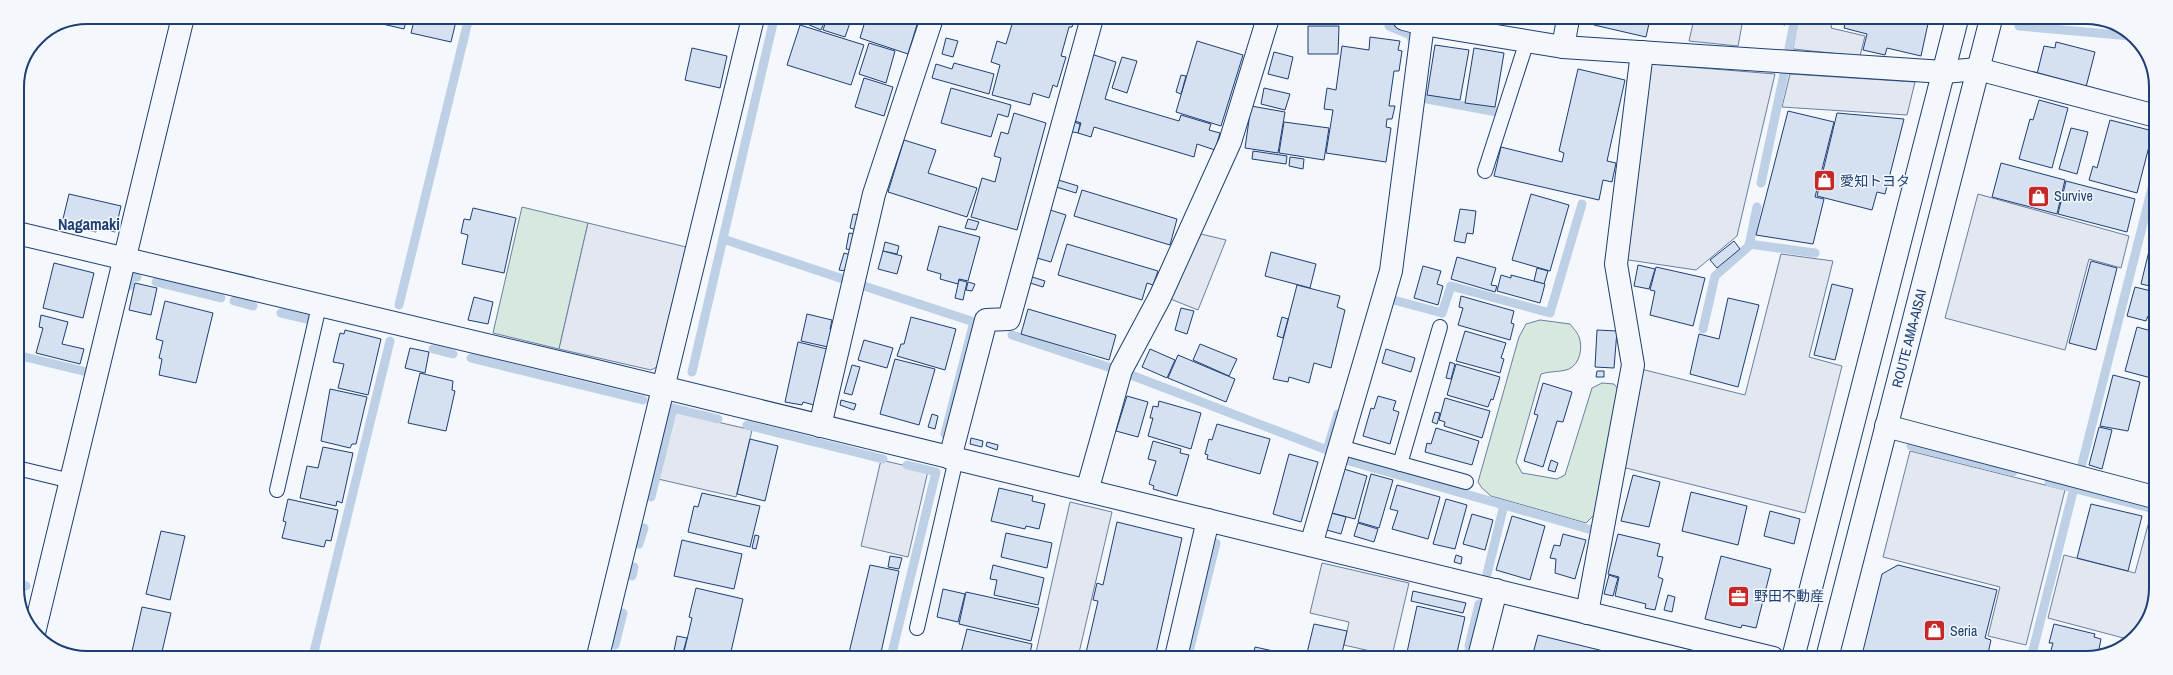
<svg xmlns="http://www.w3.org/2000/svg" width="2173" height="675" viewBox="0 0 2173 675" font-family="'Archivo Narrow','Noto Sans JP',sans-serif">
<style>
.green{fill:#d7e8df;stroke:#687fa3}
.parking{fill:#e3e8f0;stroke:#687fa3}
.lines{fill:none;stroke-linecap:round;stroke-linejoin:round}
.stream{stroke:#bed0e5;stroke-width:9}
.building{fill:#d5e0f0;stroke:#1d3f73}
.lane-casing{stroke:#1d3f73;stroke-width:16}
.street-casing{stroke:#1d3f73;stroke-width:24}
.primary-casing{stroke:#1d3f73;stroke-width:24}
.lane{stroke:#f4f7fb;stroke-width:14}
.street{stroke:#f4f7fb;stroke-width:22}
.primary{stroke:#f4f7fb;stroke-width:22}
.labels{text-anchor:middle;stroke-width:3;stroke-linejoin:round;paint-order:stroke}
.poi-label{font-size:14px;fill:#1d3f73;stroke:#f4f7fb;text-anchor:start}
.street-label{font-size:14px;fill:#1d3f73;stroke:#f4f7fb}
.quarter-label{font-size:16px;font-weight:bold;fill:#1d3f73;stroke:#f4f7fb}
.rim{fill:none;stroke:#1d3f73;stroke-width:2}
</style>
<rect width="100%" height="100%" fill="#f4f7fb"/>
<g class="green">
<polygon points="522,207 588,223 559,349 493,333"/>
<path d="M1540,320l30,4c3,4 8,9 9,13 4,10 1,27 -10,32 -7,3 -19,2 -28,5l-25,88 6,11 35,6 8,-4 27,-87 10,-5 12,1 4,5 -23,125 -9,9 -95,-27 -9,-8 -4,-6 41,-145 7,-13z"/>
</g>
<g class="parking">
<polygon points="1694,19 1743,19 1738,46 1689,41"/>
<polygon points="1798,19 1833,19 1831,28 1865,36 1860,56 1793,49"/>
<polygon points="1652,64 1775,74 1737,236 1696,270 1622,259 1647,69"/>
<polygon points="1790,74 1915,82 1907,115 1782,107"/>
<polygon points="1978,194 2129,236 2121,268 2089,259 2065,350 1945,318"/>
<polygon points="588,223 686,247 657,367 651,370 559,349"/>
<polygon points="1201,234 1226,240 1198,310 1168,298"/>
<polygon points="1781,254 1833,261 1809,357 1842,366 1805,513 1622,467 1641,369 1745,395"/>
<polygon points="674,412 752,430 736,497 658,479"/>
<polygon points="1910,451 2065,490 2026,645 1988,636 2000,587 1883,557"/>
<polygon points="881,460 928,471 908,557 861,546"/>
<polygon points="1070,502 1112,512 1078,657 1035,657"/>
<polygon points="2151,514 2154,514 2154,607 2131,640 2048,618 2064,555 2135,573"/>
<polygon points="1322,563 1409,583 1392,656 1344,645 1349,622 1310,613"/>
</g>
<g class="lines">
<g class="stream">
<polyline points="1389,26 1411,35 1413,45"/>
<polyline points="2019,26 2131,36"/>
<polyline points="1789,48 1795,19"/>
<polyline points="1422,98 1497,112"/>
<polyline points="1761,183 1784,74"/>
<polyline points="723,239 846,280"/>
<polyline points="1749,244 1815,253"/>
<polyline points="156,282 221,298"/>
<polyline points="129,286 131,276 137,277"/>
<polyline points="864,286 974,322 945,434"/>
<polyline points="1390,299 1442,313 1451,286 1550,313 1582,204"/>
<polyline points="234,301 253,306"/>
<polyline points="399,305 469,17"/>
<polyline points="281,313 307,319"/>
<polyline points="1703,329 1715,276 1749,246 1757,207"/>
<polyline points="1012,335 1111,368"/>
<polyline points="433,349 453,354"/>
<polyline points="17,355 87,372"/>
<polyline points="471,358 643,400"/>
<polyline points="692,372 774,19"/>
<polyline points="1131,375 1327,450 1338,414"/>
<polyline points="747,425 883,459"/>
<polyline points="1911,446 2013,472"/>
<polyline points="1349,461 1592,530"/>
<polyline points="2082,464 2155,176"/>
<polyline points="2049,482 2154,509"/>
<polyline points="651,497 673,408 718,419"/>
<polyline points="639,544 644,528"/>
<polyline points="1487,574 1504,505"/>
<polyline points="632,576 634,567"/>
<polyline points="17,584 26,586"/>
<polyline points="615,645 623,613"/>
<polyline points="1469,646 1479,604"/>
<polyline points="1189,652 1216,543"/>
<polyline points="313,656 390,341"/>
<polyline points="891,657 936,472 907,465"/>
<polyline points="1466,657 1467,653"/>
<polyline points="2031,658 2074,488"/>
</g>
</g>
<g class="building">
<polygon points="341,17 360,17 359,22"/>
<polygon points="361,17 407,17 404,29 361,19"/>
<polygon points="415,17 457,17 451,42 411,33"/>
<polygon points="799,18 826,18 821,30 798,20"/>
<polygon points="827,18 851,20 845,37 823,30"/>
<polygon points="866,18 919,18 908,54 860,38"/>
<polygon points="1014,18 1068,18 1074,20 1072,27 1069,27 1061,56 1066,57 1057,87 1053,85 1049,98 1033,93 1030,105 992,95 1000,65 991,62 997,41 1006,44"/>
<polygon points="1595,19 1650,19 1646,37 1594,25"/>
<polygon points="1762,19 1787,19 1785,25"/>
<polygon points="1834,19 1845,19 1844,23 1834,21"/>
<polygon points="1846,19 1929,19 1921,56 1887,48 1885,55 1863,50 1867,34 1844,28"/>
<polygon points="2032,19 2069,19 2069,23"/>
<polygon points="2082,19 2105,19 2110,23 2109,26 2082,23"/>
<polygon points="800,25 864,45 851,85 787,65"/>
<polygon points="1308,26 1339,26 1338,54 1308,54"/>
<polygon points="1370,37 1400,41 1398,50 1402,51 1399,71 1394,71 1389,106 1395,106 1392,119 1387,119 1386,127 1391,128 1386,162 1326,153 1333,110 1324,109 1327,88 1336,90 1342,46 1369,50"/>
<polygon points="946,38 958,41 953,57 942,54"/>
<polygon points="1197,41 1243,55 1221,126 1176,112"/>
<polygon points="2056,42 2095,52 2086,87 2037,74 2044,46 2055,48"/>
<polygon points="869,43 895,51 886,83 859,74"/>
<polygon points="1435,45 1469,50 1460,100 1427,95"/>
<polygon points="692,48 727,56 720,88 685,80"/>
<polygon points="1474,48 1504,53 1495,107 1465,103"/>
<polygon points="1274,52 1293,57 1288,79 1268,74"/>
<polygon points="1091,54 1116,62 1105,99 1179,121 1181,115 1211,124 1209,130 1220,133 1215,150 1197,144 1194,157 1094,127 1091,137 1078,133 1081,123 1072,120"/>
<polygon points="1122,57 1137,61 1127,93 1112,88"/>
<polygon points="954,63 994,74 989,94 932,78 936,64 952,69"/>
<polygon points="1578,69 1625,80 1607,161 1616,163 1612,182 1603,180 1599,200 1494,176 1501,147 1562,162 1564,153 1559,151"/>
<polygon points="1181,75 1186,76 1181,94 1176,92"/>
<polygon points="864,78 893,87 884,116 855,107"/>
<polygon points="951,88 1011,105 1008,117 998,114 991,137 941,123"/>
<polygon points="1264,88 1290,94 1285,110 1261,104"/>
<polygon points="2039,100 2068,108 2052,168 2019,159 2030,119 2033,120"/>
<polygon points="1251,106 1285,112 1278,153 1245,148"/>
<polygon points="1788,111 1834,122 1815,197 1824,199 1813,244 1756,235"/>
<polygon points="1014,113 1046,123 1017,230 971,217 982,178 995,182 1001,158 994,156 1001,132 1008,134"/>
<polygon points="1837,113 1904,119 1885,194 1877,192 1872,210 1817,196"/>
<polygon points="2110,120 2153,131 2137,193 2089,180 2093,166 2097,168"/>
<polygon points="1071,121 1080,124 1078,133 1068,131"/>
<polygon points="1284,122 1329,128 1324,160 1279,153"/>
<polygon points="2071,128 2088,132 2077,174 2059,169"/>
<polygon points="904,140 936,150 928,173 977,188 967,217 888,192"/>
<polygon points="1253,151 1287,156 1286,164 1252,159"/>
<polygon points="1290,157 1304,159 1303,169 1289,166"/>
<polygon points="2001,163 2065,180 2057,214 1992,197"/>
<polygon points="1055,179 1078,186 1076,193 1053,186"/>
<polygon points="2066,181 2135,199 2127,232 2058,214"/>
<polygon points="1082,190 1177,219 1170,245 1074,216"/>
<polygon points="69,194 121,206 115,232 97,227 96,232 62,223"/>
<polygon points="1531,194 1569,205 1550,271 1512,260"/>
<polygon points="473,208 516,218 504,273 462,264 468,235 461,233 464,219 470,220"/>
<polygon points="1047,209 1066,215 1051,262 1037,258"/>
<polygon points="1460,209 1476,211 1473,234 1467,233 1465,243 1454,241"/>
<polygon points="853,214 860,215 856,230 850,228"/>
<polygon points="968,219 979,222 976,230 965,228"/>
<polygon points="939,226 980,237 968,281 959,279 958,284 940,279 941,274 927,270"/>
<polygon points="2155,226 2155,287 2141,284"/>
<polygon points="849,233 856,234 852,250 846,249"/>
<polygon points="1734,241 1740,249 1717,268 1710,260"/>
<polygon points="885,242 899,246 897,254 883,251"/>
<polygon points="1067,244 1158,271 1153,285 1147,283 1142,300 1058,275"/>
<polygon points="883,251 902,256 897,274 878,269"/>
<polygon points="1271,252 1316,264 1310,288 1265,276"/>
<polygon points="844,253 851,255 847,271 839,270"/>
<polygon points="1457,257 1496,268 1491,285 1497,286 1495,292 1451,279"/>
<polygon points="2091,261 2117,268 2096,350 2069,343"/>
<polygon points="54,263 94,273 83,318 43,308"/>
<polygon points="1638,265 1655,269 1649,289 1634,286"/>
<polygon points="1423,266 1441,271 1437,284 1443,286 1438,305 1414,298"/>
<polygon points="1656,267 1705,278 1693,326 1650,315 1655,291 1650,290"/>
<polygon points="1537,268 1548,271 1544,284 1534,281"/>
<polygon points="1501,275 1511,278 1511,275 1545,284 1540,303 1497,291"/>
<polygon points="1029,276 1045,281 1043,287 1027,282"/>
<polygon points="959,280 967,282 963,300 955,298"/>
<polygon points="968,282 975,284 972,291 966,290"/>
<polygon points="135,283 157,288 151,315 129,310"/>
<polygon points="1832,284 1853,289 1835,360 1814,355"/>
<polygon points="1297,285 1340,296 1337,307 1345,310 1331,368 1314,363 1309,383 1289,377 1288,382 1273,379"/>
<polygon points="2135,287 2155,292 2155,318 2148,316 2146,321 2127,316"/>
<polygon points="1461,296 1514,311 1511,323 1514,324 1510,340 1458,325 1463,308 1459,307"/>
<polygon points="474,297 493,302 488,324 468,320"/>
<polygon points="1728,298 1759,305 1738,387 1690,374 1699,334 1719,339"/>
<polygon points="165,301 213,313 196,383 159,375 162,359 159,358 163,341 156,339"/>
<polygon points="1181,308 1194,311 1187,334 1175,330"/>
<polygon points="1028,309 1116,335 1109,360 1021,334"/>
<polygon points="807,314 832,320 830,329 833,329 828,347 801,341"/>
<polygon points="41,315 68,322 62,344 84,349 80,364 36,353 43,328 39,327"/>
<polygon points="911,317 956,329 945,370 897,356 901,344 904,344"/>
<polygon points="1282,317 1288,319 1283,338 1277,336"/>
<polygon points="2137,327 2155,332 2155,379 2125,371"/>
<polygon points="345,330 381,339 368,395 338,388 344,364 333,362 340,333 344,334"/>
<polygon points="1597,330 1617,331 1614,368 1595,367"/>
<polygon points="1465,331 1506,343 1501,358 1504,359 1500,373 1456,361"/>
<polygon points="864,340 893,348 887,368 858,360"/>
<polygon points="798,342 827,349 814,405 803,402 802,405 785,402"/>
<polygon points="1200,344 1237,359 1229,376 1193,360"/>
<polygon points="410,348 429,352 425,373 405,368"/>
<polygon points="1150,349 1175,360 1167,378 1142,367"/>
<polygon points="1386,349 1415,358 1411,372 1382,363"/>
<polygon points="1178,355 1235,379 1226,402 1168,378"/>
<polygon points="895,359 935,369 919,425 880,414"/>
<polygon points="1450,362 1455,364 1451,379 1446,378"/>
<polygon points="1456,364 1500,377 1493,400 1491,399 1488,407 1447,395"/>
<polygon points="852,365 860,367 852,395 844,393"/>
<polygon points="1597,371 1604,371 1604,377 1596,377"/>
<polygon points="420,373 453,381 452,390 455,391 446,431 408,423"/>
<polygon points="2113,375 2140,382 2128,431 2100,426"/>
<polygon points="1543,383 1572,392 1563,422 1557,421 1543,467 1524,461 1538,415 1534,414"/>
<polygon points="330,389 367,397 356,444 352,444 350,448 321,441"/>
<polygon points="1127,396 1148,402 1138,437 1116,431"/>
<polygon points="1378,396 1396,401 1393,410 1399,412 1390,444 1363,436 1371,408 1374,409"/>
<polygon points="1445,398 1490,411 1482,438 1444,426 1445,422 1439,420"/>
<polygon points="841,400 856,404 854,410 840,405"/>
<polygon points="1159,401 1201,413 1191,449 1148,436 1153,418 1150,418 1153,406 1158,407"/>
<polygon points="1435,412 1440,413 1437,424 1432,422"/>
<polygon points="932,414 938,416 935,429 928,427"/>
<polygon points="1217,424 1270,439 1260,474 1207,459 1208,455 1205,454 1209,439 1212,440"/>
<polygon points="2099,427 2112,430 2102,469 2089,465"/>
<polygon points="1436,428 1479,441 1472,465 1425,452 1427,443 1431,444"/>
<polygon points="971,438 983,441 982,447 970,444"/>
<polygon points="750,439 778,446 765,501 737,494"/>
<polygon points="1153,441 1181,449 1180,453 1189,455 1177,496 1153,489 1154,486 1149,484 1156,461 1148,459"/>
<polygon points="987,442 998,445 997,450 986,446"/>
<polygon points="323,447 353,453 342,503 337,501 336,506 300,498 307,466 318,468"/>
<polygon points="1289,454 1318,462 1301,522 1273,514"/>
<polygon points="1551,460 1558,463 1555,472 1548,470"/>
<polygon points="1344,469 1367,476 1355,519 1332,513"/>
<polygon points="1371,474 1393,480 1379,528 1358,522"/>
<polygon points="1633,475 1660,482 1649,527 1621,521"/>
<polygon points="17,482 22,483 17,502"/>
<polygon points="1397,485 1440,497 1428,539 1392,529 1398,511 1390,509"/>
<polygon points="999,488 1033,496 1032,501 1045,504 1039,529 1026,526 1025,529 991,521"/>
<polygon points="1691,492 1747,506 1738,545 1682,531"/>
<polygon points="702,493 760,506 750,547 688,532 694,506 698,507"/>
<polygon points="288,499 338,510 331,541 326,540 324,547 282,538 286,522 283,521"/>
<polygon points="1446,499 1467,505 1455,549 1433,544"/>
<polygon points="2091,504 2142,516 2128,571 2077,558"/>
<polygon points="1770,511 1800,519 1794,544 1764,536"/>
<polygon points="1331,513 1346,517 1341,534 1327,530"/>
<polygon points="1472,514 1493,520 1485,550 1463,544"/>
<polygon points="1512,516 1545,526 1530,580 1496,570"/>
<polygon points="1117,522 1182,538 1155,657 1085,657 1098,601 1093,600 1097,583 1103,585"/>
<polygon points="1358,523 1378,529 1374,542 1354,536"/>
<polygon points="161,531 185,536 170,600 146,594"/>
<polygon points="1006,533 1052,543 1047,568 1001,557"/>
<polygon points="1563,534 1586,540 1575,579 1555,573 1556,559 1550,558 1554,545 1560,546"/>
<polygon points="1618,534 1660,544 1657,556 1663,557 1658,577 1663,579 1655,610 1645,608 1646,604 1615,596 1619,577 1608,574"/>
<polygon points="755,535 759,536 756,549 752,548"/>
<polygon points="682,540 742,554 734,589 674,576"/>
<polygon points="1456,555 1462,557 1461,564 1454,562"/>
<polygon points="890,556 902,558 899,569 888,567"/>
<polygon points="1721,556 1771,569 1756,628 1742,625 1741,628 1705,619"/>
<polygon points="870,565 899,571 880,657 848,657"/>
<polygon points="993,565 1044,578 1038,605 994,595 997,580 990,579"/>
<polygon points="1898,565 1997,590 1985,638 1991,640 1987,658 1873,658 1862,655 1882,574"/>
<polygon points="1609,575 1618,578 1613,596 1604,594"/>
<polygon points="696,588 743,599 730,656 683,656 692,618 689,617"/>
<polygon points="943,589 965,594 958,622 937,617"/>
<polygon points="1413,591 1466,603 1463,613 1411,601"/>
<polygon points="966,592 1039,608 1031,641 959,624"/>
<polygon points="1668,595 1675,597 1672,612 1664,610"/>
<polygon points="1417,606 1465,617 1456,657 1406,657"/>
<polygon points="142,607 171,613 161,656 131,656"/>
<polygon points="1314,624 1347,631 1341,657 1306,657"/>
<polygon points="2054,624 2095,634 2094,637 2101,639 2098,654 2087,658 2049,658 2053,643 2049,643"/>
<polygon points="967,629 1032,644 1029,657 960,657"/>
<polygon points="1538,635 1628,657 1532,657"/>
<polygon points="677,636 687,638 682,656 673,656"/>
<polygon points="2122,641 2129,643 2120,647"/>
<polygon points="1255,647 1296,656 1296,657 1253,657"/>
<polygon points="1352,652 1373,657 1351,657"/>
</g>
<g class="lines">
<defs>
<g id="lane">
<polyline points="1485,171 1527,41"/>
<polyline points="1340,447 1466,482"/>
<polyline points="1400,464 1440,327"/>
<polyline points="17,468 71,481"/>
<polyline points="277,490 319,306"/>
<polyline points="917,628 956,459"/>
</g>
<g id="street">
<polyline points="1404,19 1423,24 1563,47 1944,72 1978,69 2156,116"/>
<polyline points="1563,47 1568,19"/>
<polyline points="17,233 592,370 1773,658"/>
<polyline points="820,426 874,194 932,18"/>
<polyline points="1886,426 2154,497"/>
<polyline points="950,458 986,320 1009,319 1092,18"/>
<polyline points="1087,491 1121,370 1160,297 1230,142 1268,18"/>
<polyline points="1311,545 1391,271 1423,24"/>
<polyline points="1587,613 1633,365 1616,264 1642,52"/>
<polyline points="34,633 183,17"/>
<polyline points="598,656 753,18"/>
<polyline points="1176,657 1208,520"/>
<polyline points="1479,657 1496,590"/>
</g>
<g id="primary">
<polyline points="1793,658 1957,19"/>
<path id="s1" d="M1827,658l164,-639"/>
</g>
</defs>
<use href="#lane" class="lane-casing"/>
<use href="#street" class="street-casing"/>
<use href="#primary" class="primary-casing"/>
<use href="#lane" class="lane"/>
<use href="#street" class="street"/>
<use href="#primary" class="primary"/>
</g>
<defs>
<symbol id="shop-square" viewBox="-11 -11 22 22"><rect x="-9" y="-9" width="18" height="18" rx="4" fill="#c62828" stroke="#f4f7fb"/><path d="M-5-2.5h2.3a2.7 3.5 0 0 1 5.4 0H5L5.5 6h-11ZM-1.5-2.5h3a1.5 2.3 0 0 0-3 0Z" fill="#fff"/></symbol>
<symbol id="office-square" viewBox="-11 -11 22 22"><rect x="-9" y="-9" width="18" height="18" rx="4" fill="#c62828" stroke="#f4f7fb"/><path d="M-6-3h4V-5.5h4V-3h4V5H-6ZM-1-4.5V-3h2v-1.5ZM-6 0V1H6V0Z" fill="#fff"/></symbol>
</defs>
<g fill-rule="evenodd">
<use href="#shop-square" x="1812" y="168" width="25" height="25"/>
<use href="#shop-square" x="2026" y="184" width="25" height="25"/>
<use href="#office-square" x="1726" y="584" width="25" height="25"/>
<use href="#shop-square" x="1922" y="618" width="25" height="25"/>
</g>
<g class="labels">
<g class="poi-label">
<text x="1840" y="186">愛知トヨタ</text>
<text x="2054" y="201">Survive</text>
<text x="1754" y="601">野田不動産</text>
<text x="1950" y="636">Seria</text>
</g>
<g class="street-label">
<text dy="5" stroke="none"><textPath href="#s1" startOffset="330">ROUTE AMA-AISAI</textPath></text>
</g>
<g class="quarter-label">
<text x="89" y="230">Nagamaki</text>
</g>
</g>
<path d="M0 0H2173V675H0ZM87 24H2086A63 63 0 0 1 2149 87V588A63 63 0 0 1 2086 651H87A63 63 0 0 1 24 588V87A63 63 0 0 1 87 24Z" fill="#f4f7fb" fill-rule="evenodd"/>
<path class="rim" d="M87 24H2086A63 63 0 0 1 2149 87V588A63 63 0 0 1 2086 651H87A63 63 0 0 1 24 588V87A63 63 0 0 1 87 24Z"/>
</svg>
